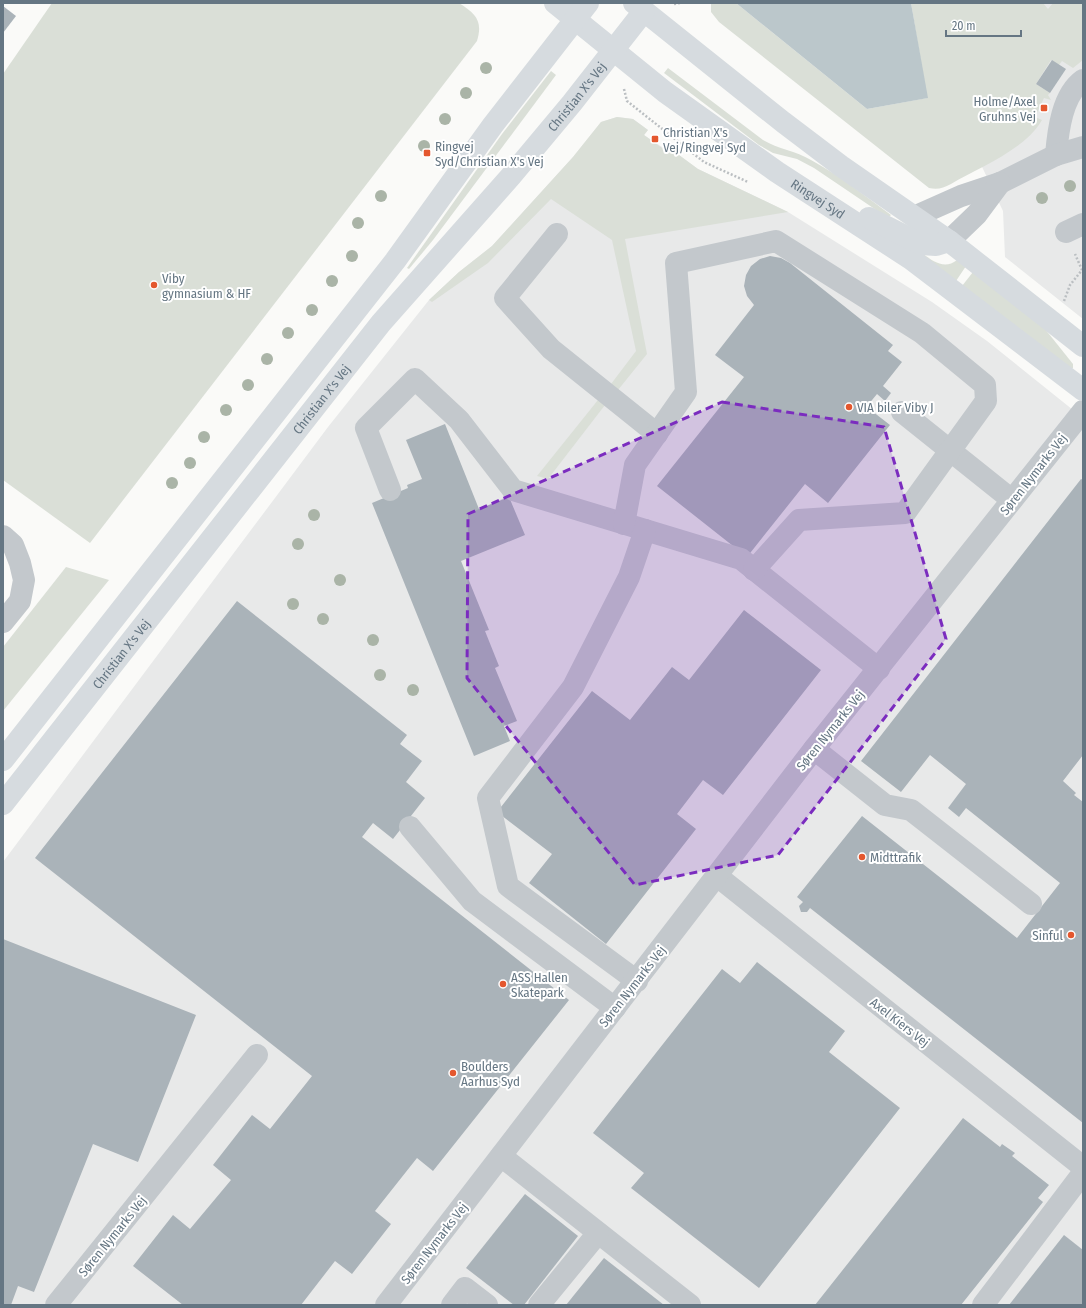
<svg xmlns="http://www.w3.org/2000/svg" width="1086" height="1308" viewBox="0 0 1086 1308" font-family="'Fira Sans Condensed',sans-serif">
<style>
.built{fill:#e8e9e9}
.green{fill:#dadfd7}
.water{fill:#bbc7cb}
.building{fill:#aab3b9}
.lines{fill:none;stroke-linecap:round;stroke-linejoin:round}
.path{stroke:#bbbfc2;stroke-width:2.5;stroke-dasharray:2 2;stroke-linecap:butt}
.minor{stroke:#c3c8cc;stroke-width:22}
.major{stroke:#d6dbdf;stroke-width:22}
.tree{fill:#aab4a7}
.marked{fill:#7b2cbf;fill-opacity:0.2;stroke:#7b2cbf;stroke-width:3;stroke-dasharray:8 5;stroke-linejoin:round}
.poi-dot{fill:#e4572e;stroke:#fff;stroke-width:1.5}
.labels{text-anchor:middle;stroke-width:4;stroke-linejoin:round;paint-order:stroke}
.street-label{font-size:13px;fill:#657683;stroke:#fff}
.poi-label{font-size:13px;fill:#657683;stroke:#fff;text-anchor:start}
</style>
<rect width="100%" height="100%" fill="#fafaf8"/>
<g class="built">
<polygon points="948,3 1083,3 1083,319 1005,257 1003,211 965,131"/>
<polygon points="617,117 633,119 648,130 644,135 662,147 664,144 698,169 788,212 932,302 987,341 1083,418 1083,1305 3,1305 3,862 328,427 429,300 459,272 492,246 573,157 601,122"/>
</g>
<g class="green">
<path d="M52,3h407c17,11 24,18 18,38l-387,502 -87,-63v-406z"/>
<path d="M711,3h25l131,106 60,-11 -16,-95h132l5,6 5,-6h30v51l-50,8 50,-8v6l-10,8 -11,-7 -3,4 -8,-5 -15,24 14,9 -2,2 3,5 -7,-2 -9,19 7,3c-17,30 -62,47 -91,64 -8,4 -13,6 -22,4l-210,-166 -8,-10z"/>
<path d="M668,68l95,72c15,9 33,11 48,20 28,15 54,36 80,55l-3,3 -74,-50 -17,-9 -24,-6 -14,-8 -95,-72z"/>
<polygon points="551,71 556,75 433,240 409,269 407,268 502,134"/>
<polygon points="617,117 633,119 648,130 644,135 662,148 664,144 698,169 788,212 625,239 647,354 618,390 611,384 636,351 612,240 551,199 488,263 432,302 429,300 459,272 492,246 573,157 601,122"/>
<path d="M918,250c12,9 25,21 39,10l9,6 -10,15 -39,-29z"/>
<polygon points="973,272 1045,329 1073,364 1073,368 1071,369 962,286"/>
<polygon points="598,400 605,405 548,479 537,476"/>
<polygon points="66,567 109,580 3,711 3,647"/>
</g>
<polygon class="water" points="736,3 911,3 928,98 867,109"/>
<g class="building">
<polygon points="3,6 16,16 3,33"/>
<polygon points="1052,60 1066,69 1050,93 1036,84"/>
<polygon points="770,256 781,258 790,263 893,345 888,351 902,362 883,386 891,393 885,401 877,394 863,411 872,411 890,425 828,503 805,484 747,557 657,486 744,377 715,355 754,305 747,296 744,286 746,275 751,266 760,259"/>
<polygon points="445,424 479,509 509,497 525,535 461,561 489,630 485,631 499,666 495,668 517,721 504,726 510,741 474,756 372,503 408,488 407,485 422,479 406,440"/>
<polygon points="1081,479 1083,480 1083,755 1063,781 1076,793 1074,795 1083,802 1083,1123 810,908 807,912 801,912 799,906 803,902 797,897 862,816 1017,938 1060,883 966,808 959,817 948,808 966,784 930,755 901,792 861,761"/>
<polygon points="237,601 407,735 400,744 422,761 406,782 425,798 393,839 373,823 362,837 569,1000 433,1171 417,1158 375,1211 391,1224 352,1274 335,1261 301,1305 183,1305 133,1266 173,1215 190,1229 231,1180 213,1165 252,1115 270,1129 312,1076 35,858"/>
<polygon points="744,610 821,670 723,795 703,780 677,814 696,829 606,944 529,883 552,854 497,812 592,691 630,720 672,667 689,680"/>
<polygon points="3,939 196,1015 138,1162 93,1144 34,1292 18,1286 11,1305 3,1305"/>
<polygon points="757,962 845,1031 829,1052 900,1108 759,1288 631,1188 644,1173 593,1133 722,969 740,983"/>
<polygon points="963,1118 1000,1147 1002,1144 1015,1153 1012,1156 1049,1185 1038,1198 1043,1202 961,1305 815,1305"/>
<polygon points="525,1194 578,1236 524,1305 514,1305 466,1268"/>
<polygon points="1064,1235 1083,1250 1083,1305 1009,1305"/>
<polygon points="604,1258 664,1305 566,1305"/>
</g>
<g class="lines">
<g class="path">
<polyline points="674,4 680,3"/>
<polyline points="624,89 627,101 704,162 748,182"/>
<polyline points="1064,301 1070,285 1082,270 1075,254"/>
</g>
<g class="minor">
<path d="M1056,155c2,-24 6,-60 27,-75"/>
<polyline points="916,216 961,196 1000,183 1056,155 1083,147"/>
<polyline points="1066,232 1083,224"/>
<polyline points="557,234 505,298 551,349 657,434"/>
<polyline points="949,241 977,214 1000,183"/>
<polyline points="902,412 1012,500"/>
<polyline points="390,490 366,428 415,379 459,420 513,490 741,559 879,669"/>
<polyline points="624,524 635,465 686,392 676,263 776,241 922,333 985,385 986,401 905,513 799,520 754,570"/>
<polyline points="3,536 13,545 20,563 24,580 20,601 3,622"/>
<polyline points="814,749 885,805 911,810 1031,904"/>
<polyline points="410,827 472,901 615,1008"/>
<polyline points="717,876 1083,1167"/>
<polyline points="637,981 508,886 488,798 573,687 629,577 645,530"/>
<polyline points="501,1156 690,1305"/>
<polyline points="56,1305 257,1055"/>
<polyline points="386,1305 814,749 1083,411"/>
<polyline points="452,1305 465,1288 487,1305"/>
<polyline points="539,1305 598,1233"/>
<polyline points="983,1305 1083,1173"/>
</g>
<g class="major">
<path id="s1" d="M555,3l110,89 112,80 134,87 172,131"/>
<polyline points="634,3 783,122 841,166 949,241 1083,346"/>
<polyline points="869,218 921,244 936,245 949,241"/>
<polyline points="3,760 395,261 493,125 588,3"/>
<path id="s2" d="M3,804l378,-481 130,-147 61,-73 72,-92"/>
</g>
</g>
<g class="tree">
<circle cx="486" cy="68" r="6"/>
<circle cx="466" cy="93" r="6"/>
<circle cx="445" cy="119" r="6"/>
<circle cx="424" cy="146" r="6"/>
<circle cx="1070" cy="186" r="6"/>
<circle cx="381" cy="196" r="6"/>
<circle cx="1042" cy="198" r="6"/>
<circle cx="358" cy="223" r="6"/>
<circle cx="352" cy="256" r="6"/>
<circle cx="332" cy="281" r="6"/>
<circle cx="312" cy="310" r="6"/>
<circle cx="288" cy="333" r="6"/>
<circle cx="267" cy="359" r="6"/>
<circle cx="248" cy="385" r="6"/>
<circle cx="226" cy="410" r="6"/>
<circle cx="204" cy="437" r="6"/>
<circle cx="190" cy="463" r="6"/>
<circle cx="172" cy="483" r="6"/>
<circle cx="314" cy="515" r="6"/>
<circle cx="298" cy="544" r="6"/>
<circle cx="340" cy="580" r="6"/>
<circle cx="293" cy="604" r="6"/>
<circle cx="323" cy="619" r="6"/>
<circle cx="373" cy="640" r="6"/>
<circle cx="380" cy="675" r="6"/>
<circle cx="413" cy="690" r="6"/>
</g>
<path class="marked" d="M722,402l162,25 62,212 -168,216 -143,30 -168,-207 1,-164z"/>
<g class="poi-dot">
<rect x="1040" y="104" width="8" height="8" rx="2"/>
<rect x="651" y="135" width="8" height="8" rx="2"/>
<rect x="423" y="149" width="8" height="8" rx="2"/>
<circle cx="154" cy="285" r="4"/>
<circle cx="849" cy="407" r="4"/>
<circle cx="862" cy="857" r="4"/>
<circle cx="1071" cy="935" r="4"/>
<circle cx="503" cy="984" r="4"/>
<circle cx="453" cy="1073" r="4"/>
</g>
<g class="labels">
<g class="street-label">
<text dy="5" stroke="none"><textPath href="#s2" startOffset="911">Christian X's Vej</textPath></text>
<text dy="5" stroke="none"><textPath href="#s1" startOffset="328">Ringvej Syd</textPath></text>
<text dy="5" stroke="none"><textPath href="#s2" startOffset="515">Christian X's Vej</textPath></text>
<text transform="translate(1033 474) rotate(-52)" y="5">Søren Nymarks Vej</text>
<text dy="5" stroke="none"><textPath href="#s2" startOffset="191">Christian X's Vej</textPath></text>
<text transform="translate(830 730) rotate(-51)" y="5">Søren Nymarks Vej</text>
<text transform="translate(632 986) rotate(-52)" y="5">Søren Nymarks Vej</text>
<text transform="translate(900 1022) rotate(38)" y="5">Axel Kiers Vej</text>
<text transform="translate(112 1236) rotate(-51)" y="5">Søren Nymarks Vej</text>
<text transform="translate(434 1243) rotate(-52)" y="5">Søren Nymarks Vej</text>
</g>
<g class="poi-label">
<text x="1036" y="106" text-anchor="end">Holme/Axel<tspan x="1036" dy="15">Gruhns Vej</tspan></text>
<text x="663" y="137">Christian X's<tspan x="663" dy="15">Vej/Ringvej Syd</tspan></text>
<text x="435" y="151">Ringvej<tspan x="435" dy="15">Syd/Christian X's Vej</tspan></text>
<text x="162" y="283">Viby<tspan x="162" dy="15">gymnasium &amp; HF</tspan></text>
<text x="857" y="412">VIA biler Viby J</text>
<text x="870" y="862">Midttrafik</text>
<text x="1063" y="940" text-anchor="end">Sinful</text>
<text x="511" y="982">ASS Hallen<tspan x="511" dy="15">Skatepark</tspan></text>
<text x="461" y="1071">Boulders<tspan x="461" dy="15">Aarhus Syd</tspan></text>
</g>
</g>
<rect width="1086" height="1308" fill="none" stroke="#657683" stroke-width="8"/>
<path d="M946 30v6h75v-6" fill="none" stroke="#657683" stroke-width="2"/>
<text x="952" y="30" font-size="12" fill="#657683" stroke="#ffffff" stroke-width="3" paint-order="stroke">20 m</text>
</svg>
